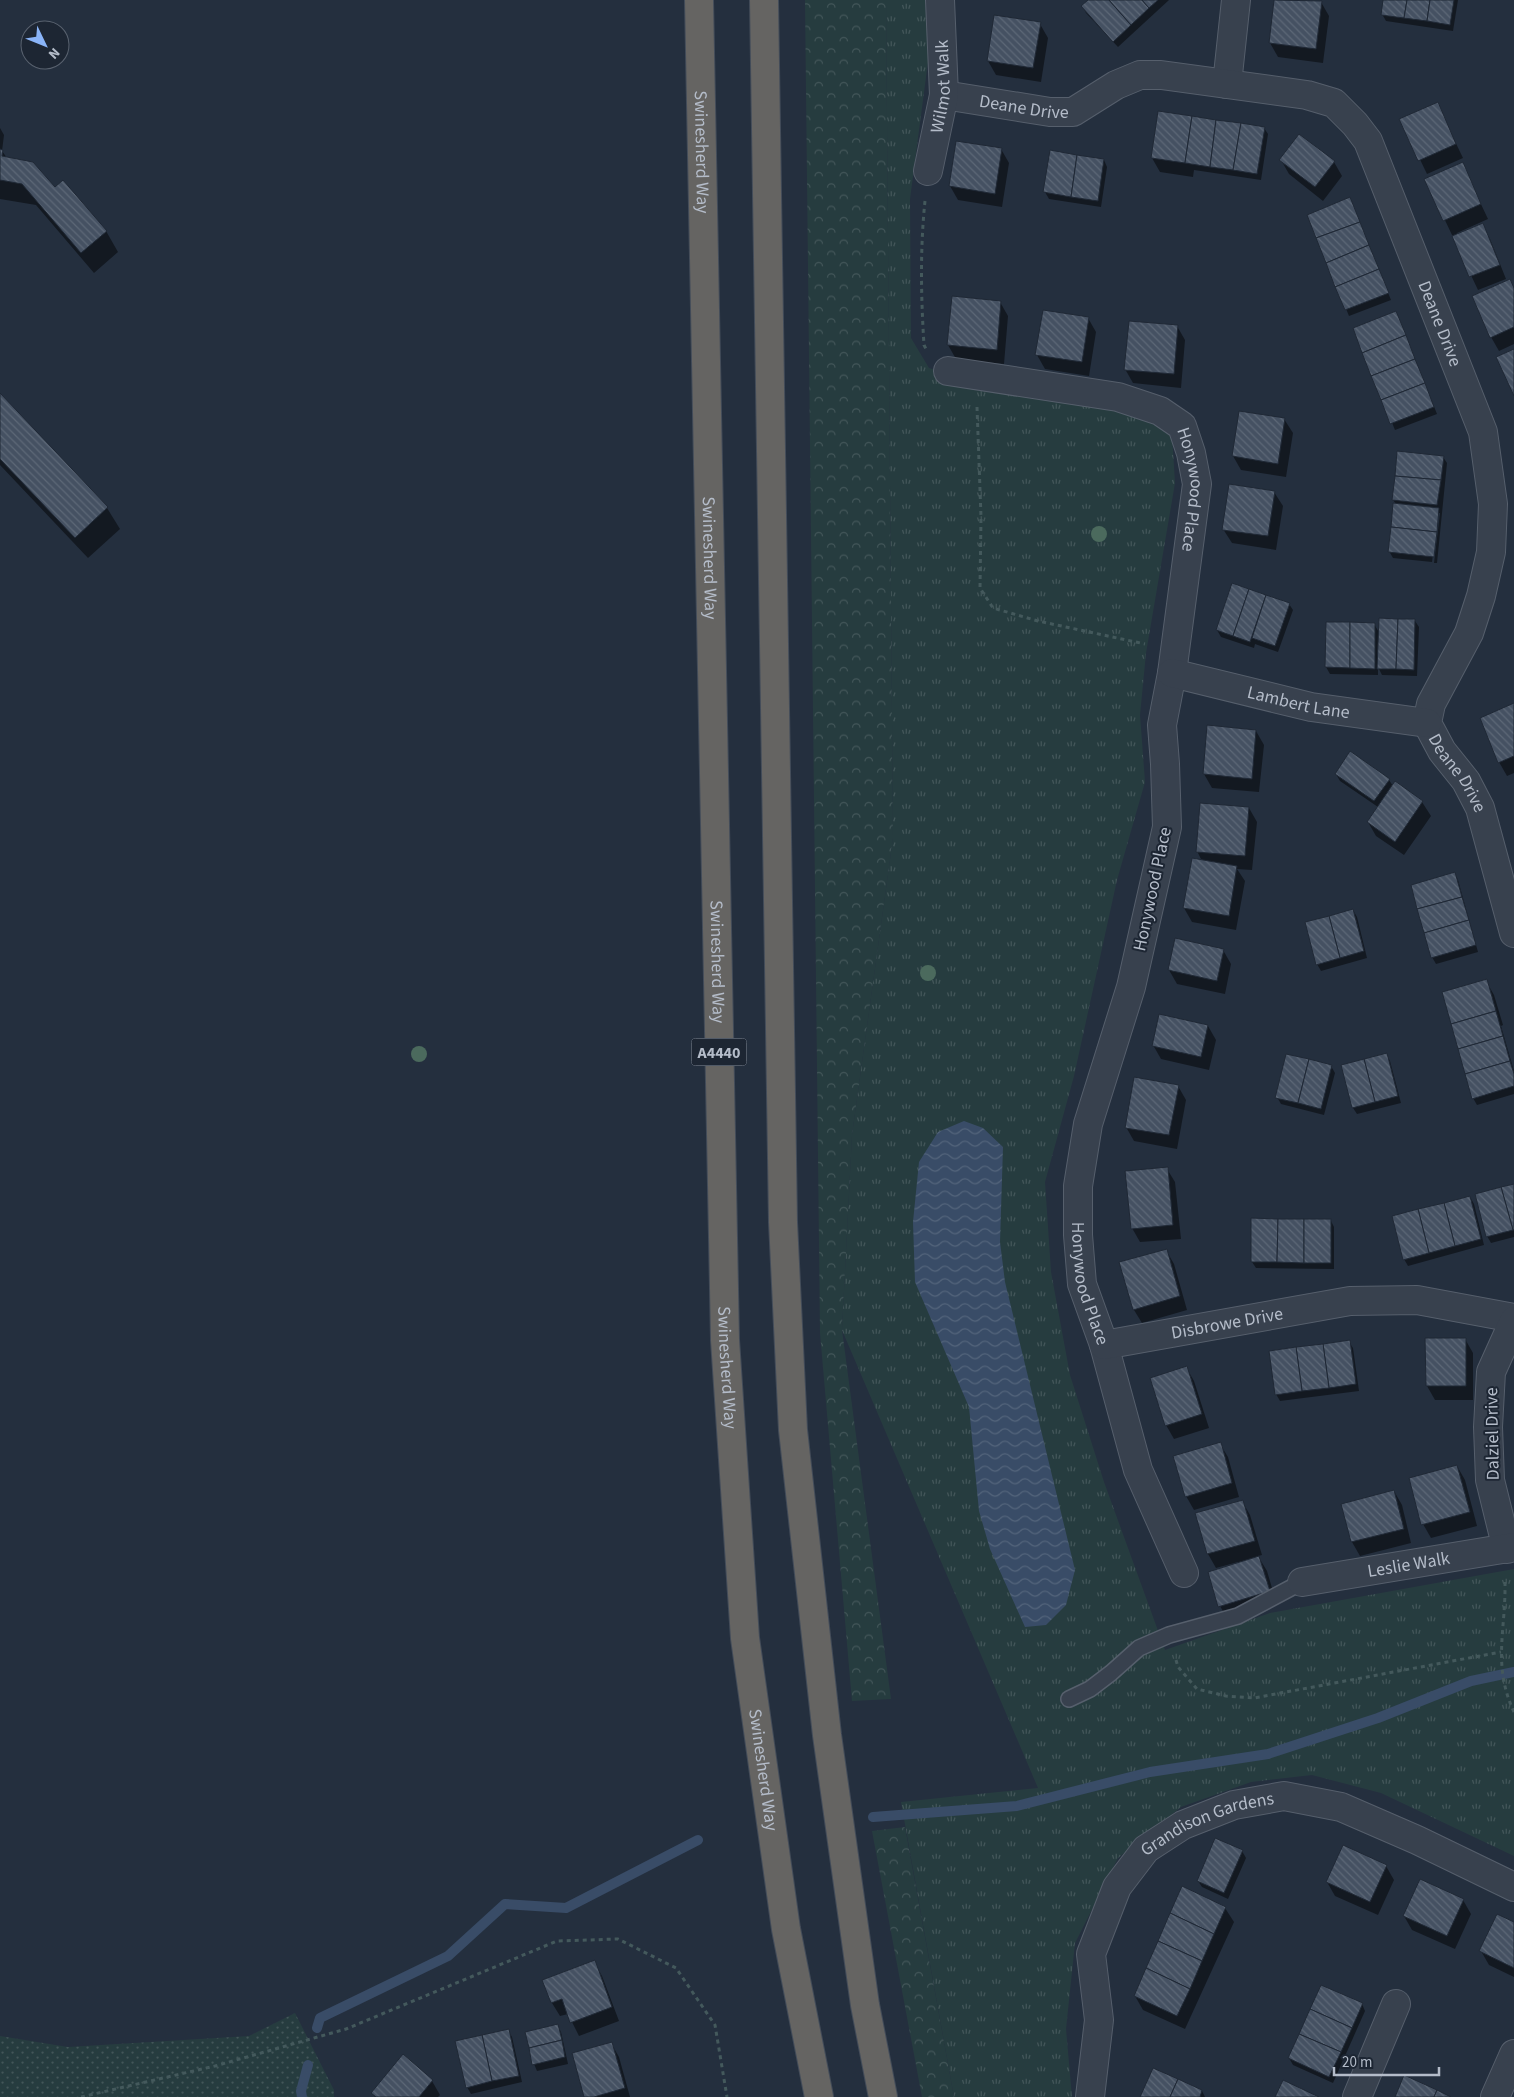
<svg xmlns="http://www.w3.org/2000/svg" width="1514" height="2097" viewBox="0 0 1514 2097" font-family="'Source Sans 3',sans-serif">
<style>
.grass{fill:url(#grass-dots)}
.forest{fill:url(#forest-crowns)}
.park{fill:url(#park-tufts)}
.water{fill:url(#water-waves)}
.shadow{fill:#0007}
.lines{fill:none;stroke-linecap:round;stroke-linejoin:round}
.stream{stroke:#394c67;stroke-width:10}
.building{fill:url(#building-back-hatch);stroke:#1f2835}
.service-casing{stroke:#565f6c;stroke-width:18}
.minor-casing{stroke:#565f6c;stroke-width:30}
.trunk-casing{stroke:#434c59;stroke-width:30}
.path{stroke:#44595c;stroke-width:3;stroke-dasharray:4 4;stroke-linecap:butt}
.service{stroke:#38414e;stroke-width:15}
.minor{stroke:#38414e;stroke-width:28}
.trunk{stroke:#656462;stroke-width:28}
.tree{fill:#4b6a5d}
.labels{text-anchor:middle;stroke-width:4;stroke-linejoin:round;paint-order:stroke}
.shield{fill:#1d2633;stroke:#878f9c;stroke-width:1}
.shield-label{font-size:16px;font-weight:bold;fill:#b4bcc9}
.street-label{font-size:18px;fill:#b4bcc9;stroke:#1d2633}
</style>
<defs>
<pattern id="grass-dots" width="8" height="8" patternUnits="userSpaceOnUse" patternTransform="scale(1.25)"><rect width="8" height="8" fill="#263c3f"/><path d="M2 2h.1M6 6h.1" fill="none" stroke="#435659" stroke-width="1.8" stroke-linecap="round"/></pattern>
<pattern id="forest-crowns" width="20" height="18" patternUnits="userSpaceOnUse" patternTransform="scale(1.25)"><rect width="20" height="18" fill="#263c3f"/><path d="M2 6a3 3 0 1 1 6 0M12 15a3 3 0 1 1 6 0" fill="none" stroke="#435659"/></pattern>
<pattern id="park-tufts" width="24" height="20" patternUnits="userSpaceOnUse" patternTransform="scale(1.25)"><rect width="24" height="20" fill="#263c3f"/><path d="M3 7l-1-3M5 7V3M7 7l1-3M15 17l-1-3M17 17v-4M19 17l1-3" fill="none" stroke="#435659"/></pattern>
<pattern id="water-waves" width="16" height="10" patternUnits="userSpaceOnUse" patternTransform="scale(1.25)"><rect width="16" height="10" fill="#394c67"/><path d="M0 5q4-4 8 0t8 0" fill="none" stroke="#53647b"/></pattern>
<pattern id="building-back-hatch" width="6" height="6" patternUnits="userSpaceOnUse" patternTransform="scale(1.25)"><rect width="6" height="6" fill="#455162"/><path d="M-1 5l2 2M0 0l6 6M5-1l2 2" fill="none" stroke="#5d6877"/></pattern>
</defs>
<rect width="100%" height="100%" fill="#242f3e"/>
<polygon class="grass" points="295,2013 334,2090 334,2097 0,2097 0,2036 68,2047 249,2036"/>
<g class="forest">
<polygon points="805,0 886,0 893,838 852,1135 842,1330 891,1699 852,1701 820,1333"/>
<polygon points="905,1827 954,2097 922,2097 872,1831"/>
</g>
<polygon class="park" points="886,0 925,0 929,54 910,199 911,338 929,368 953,376 1108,390 1172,435 1175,483 1146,653 1140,715 1145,782 1117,880 1074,1076 1045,1182 1051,1272 1070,1375 1104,1482 1165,1650 1270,1613 1514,1569 1514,1856 1381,1793 1312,1775 1251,1782 1181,1807 1118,1858 1075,1943 1066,2029 1072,2097 954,2097 901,1802 1038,1788 842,1330 852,1135 893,838"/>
<polygon class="water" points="964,1121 983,1128 1003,1147 1000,1242 1005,1282 1075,1570 1066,1605 1046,1625 1025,1627 990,1549 979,1511 969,1407 915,1282 913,1222 919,1162 938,1132"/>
<g class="shadow">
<polygon points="1090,0 1169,0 1118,47 1086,13 1083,7"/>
<polygon points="1276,0 1321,2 1329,16 1323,63 1278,57 1270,43"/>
<polygon points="1385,0 1458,0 1453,31 1386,21 1382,14"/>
<polygon points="1040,24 1048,38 1041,82 996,75 988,61"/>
<polygon points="1437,104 1463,158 1427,174 1401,120"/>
<polygon points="0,128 4,135 2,151 7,158 54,188 106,231 118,252 94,273 36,205 0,199"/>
<polygon points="1264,128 1268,134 1261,180 1194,170 1193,177 1160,172 1152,158"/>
<polygon points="1001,149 1009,163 1002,207 958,200 950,186"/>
<polygon points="1104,160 1107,167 1101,207 1049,199 1045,192"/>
<polygon points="1281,160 1334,162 1342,176 1323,201 1289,174"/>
<polygon points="1462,164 1488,219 1457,233 1458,235 1482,225 1490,239 1506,279 1478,290 1426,180"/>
<polygon points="1350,199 1391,300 1349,316 1308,216"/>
<polygon points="1509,280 1514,288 1514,344 1499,351 1491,337"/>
<polygon points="1000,302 1008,316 1004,364 956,359 948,345"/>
<polygon points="1088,318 1096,332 1089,376 1045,369 1037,355"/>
<polygon points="1399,319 1437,414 1395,430 1354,329"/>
<polygon points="1177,326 1185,340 1181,388 1133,383 1125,369"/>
<polygon points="0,394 107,508 120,529 88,558 0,465"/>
<polygon points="1284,419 1293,433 1286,477 1241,470 1233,456"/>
<polygon points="1443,457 1447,463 1437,563 1434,563 1440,513 1438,513 1432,562 1393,558 1389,551 1396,504 1393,500"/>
<polygon points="1274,492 1283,506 1276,550 1232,543 1223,529"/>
<polygon points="1233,585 1289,604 1293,610 1278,652 1255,644 1254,648 1221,637 1217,630"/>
<polygon points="1415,621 1419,627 1417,676 1382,675 1378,667 1378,675 1330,674 1326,667 1374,624 1380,634"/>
<polygon points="1514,705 1514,773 1507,776 1499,762"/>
<polygon points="1208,726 1256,731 1264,745 1259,792 1212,788 1204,774"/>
<polygon points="1336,774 1389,780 1393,786 1395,783 1422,802 1431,816 1404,855 1376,836 1368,822 1378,807 1340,781"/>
<polygon points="1249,808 1257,822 1252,870 1237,869 1245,881 1236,930 1192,922 1184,908 1202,861 1197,851"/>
<polygon points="1455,874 1458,880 1478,952 1436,964 1432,957"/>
<polygon points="1353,910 1357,917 1367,958 1321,971 1317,964"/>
<polygon points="1223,950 1231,964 1225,994 1177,984 1169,970"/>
<polygon points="1486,981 1494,995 1503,1025 1501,1026 1514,1071 1514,1094 1477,1105 1473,1098"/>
<polygon points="1208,1026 1216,1040 1209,1070 1161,1059 1153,1045"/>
<polygon points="1386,1054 1390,1061 1401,1103 1357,1114 1353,1108 1342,1066"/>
<polygon points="1331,1066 1335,1073 1324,1115 1281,1104 1277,1097"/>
<polygon points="1178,1086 1186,1100 1177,1149 1134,1141 1126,1127"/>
<polygon points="1167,1169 1175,1182 1181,1239 1140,1242 1132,1228"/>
<polygon points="1514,1185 1514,1237 1491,1243 1487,1236"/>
<polygon points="1470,1197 1474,1204 1484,1245 1408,1266 1404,1259"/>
<polygon points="1331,1221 1334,1227 1334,1269 1256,1268 1252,1262"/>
<polygon points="1166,1250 1174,1264 1187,1310 1142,1323 1134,1310"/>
<polygon points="1465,1339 1473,1353 1473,1400 1435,1400 1427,1386"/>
<polygon points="1349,1342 1353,1348 1359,1391 1280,1401 1276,1394"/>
<polygon points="1186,1367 1194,1381 1209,1428 1174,1439 1166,1425"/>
<polygon points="1220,1444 1228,1457 1239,1497 1194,1510 1186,1496"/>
<polygon points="1457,1466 1465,1480 1477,1526 1431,1538 1423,1524"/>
<polygon points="1394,1491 1402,1505 1411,1543 1360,1556 1352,1542 1342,1505"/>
<polygon points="1242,1501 1250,1515 1262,1555 1258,1556 1267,1571 1277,1605 1228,1620 1220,1606 1239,1564 1238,1562 1216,1568 1208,1554 1197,1514"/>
<polygon points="1242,1851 1246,1858 1228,1899 1202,1887 1198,1881"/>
<polygon points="1386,1866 1394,1880 1378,1915 1335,1896 1327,1882"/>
<polygon points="1463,1900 1471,1914 1455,1949 1412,1930 1404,1916"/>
<polygon points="1225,1908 1234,1922 1185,2029 1143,2010 1135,1996"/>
<polygon points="1514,1924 1514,1977 1489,1965 1481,1951"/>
<polygon points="594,1962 602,1976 619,2021 579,2036 568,2014 560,2016 552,2003"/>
<polygon points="1362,2004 1365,2011 1333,2083 1293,2065 1289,2058"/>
<polygon points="557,2025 561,2032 568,2064 537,2071 534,2064"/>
<polygon points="508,2030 512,2037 522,2082 471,2094 467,2087"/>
<polygon points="611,2043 619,2057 630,2097 585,2097"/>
<polygon points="1153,2070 1202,2091 1205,2097 1141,2097"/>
<polygon points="432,2081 440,2095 438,2097 375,2097 372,2093"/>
</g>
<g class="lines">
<g class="stream">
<polyline points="873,1817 1017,1806 1150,1772 1268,1754 1378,1718 1471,1681 1514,1672"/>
<polyline points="317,2028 320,2018 448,1956 505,1904 566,1908 698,1840"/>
<polyline points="302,2097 301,2091 308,2065"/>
</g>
</g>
<g class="building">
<polygon points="1088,0 1109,0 1131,25 1113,42 1081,6"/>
<polygon points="1109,0 1142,0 1149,8 1131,25"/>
<polygon points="1142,0 1158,0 1149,8"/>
<polygon points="1274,0 1322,1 1316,49 1269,43"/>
<polygon points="1383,0 1407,0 1404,18 1381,15"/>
<polygon points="1407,0 1430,0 1427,21 1404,18"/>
<polygon points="1430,0 1454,0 1450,25 1427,21"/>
<polygon points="994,15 1041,22 1033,68 987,61"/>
<polygon points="1438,102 1456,144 1418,161 1399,119"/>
<polygon points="1158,111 1192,116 1185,163 1151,158"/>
<polygon points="1192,116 1216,120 1210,167 1185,163"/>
<polygon points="1216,120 1241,123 1233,170 1210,167"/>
<polygon points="1241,123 1265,127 1257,174 1233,170"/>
<polygon points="1299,134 1335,161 1315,187 1279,160"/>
<polygon points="956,141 1002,148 995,194 949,186"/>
<polygon points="0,149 3,150 2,156 33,162 55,187 63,180 107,231 81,253 22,184 0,180"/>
<polygon points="1050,150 1077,155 1071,197 1043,192"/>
<polygon points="1077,155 1104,159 1098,201 1071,197"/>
<polygon points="1463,162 1481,204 1443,221 1424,179"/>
<polygon points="1350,197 1360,222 1316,238 1307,215"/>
<polygon points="1360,222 1369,245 1326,263 1316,238"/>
<polygon points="1483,223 1500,265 1469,277 1452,236"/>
<polygon points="1369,245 1379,269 1335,287 1326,263"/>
<polygon points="1379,269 1389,293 1345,310 1335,287"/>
<polygon points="1510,279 1514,288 1514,327 1490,338 1472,296"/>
<polygon points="952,296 1001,301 997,350 947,345"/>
<polygon points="1043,310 1089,317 1082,362 1035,355"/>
<polygon points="1396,311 1406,335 1362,353 1353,328"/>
<polygon points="1129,321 1178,325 1174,374 1124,370"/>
<polygon points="1406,335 1415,359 1371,376 1362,353"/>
<polygon points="1514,349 1514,396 1496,357"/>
<polygon points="1415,359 1425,383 1381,400 1371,376"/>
<polygon points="1425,383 1434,407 1390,424 1381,400"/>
<polygon points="0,393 108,507 75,538 0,459"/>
<polygon points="1239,411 1285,418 1278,464 1232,456"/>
<polygon points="1397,451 1444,456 1441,480 1395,476"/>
<polygon points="1395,476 1441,480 1437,505 1392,500"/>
<polygon points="1229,484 1275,491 1268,536 1222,530"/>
<polygon points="1393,503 1439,508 1437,532 1391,527"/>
<polygon points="1391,527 1437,532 1434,557 1388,552"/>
<polygon points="1232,583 1249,589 1233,636 1216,630"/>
<polygon points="1249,589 1266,595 1250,642 1233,636"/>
<polygon points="1266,595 1290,603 1275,646 1252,638"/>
<polygon points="1379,618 1398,619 1396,669 1377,669"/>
<polygon points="1398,619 1415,619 1414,670 1396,669"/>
<polygon points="1326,622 1350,622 1350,668 1325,667"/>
<polygon points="1350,622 1375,623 1375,669 1350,668"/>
<polygon points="1514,703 1514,756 1498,763 1480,718"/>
<polygon points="1207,725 1256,730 1252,779 1203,774"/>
<polygon points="1350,751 1390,779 1374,801 1335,774"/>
<polygon points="1395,781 1423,801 1395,842 1367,822"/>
<polygon points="1200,803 1249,807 1245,856 1196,852"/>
<polygon points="1192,858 1237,866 1229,916 1183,908"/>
<polygon points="1455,872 1462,897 1417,909 1411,885"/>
<polygon points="1462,897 1469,920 1424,933 1417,909"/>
<polygon points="1353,909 1364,951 1340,958 1329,916"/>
<polygon points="1329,916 1340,958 1316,965 1305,922"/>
<polygon points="1469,920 1476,945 1431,958 1424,933"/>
<polygon points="1175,938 1224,949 1217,981 1168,970"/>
<polygon points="1487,979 1496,1011 1451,1024 1442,992"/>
<polygon points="1496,1011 1503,1036 1458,1049 1451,1024"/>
<polygon points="1159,1014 1208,1025 1201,1057 1152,1046"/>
<polygon points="1503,1036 1510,1061 1465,1074 1458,1049"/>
<polygon points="1387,1053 1398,1096 1375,1102 1364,1059"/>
<polygon points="1286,1054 1309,1059 1298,1103 1275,1098"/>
<polygon points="1309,1059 1332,1065 1321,1109 1298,1103"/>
<polygon points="1364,1059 1375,1102 1352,1108 1341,1065"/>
<polygon points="1510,1061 1514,1074 1514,1086 1472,1099 1465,1074"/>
<polygon points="1134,1077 1179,1085 1169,1135 1125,1128"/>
<polygon points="1168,1167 1173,1225 1131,1229 1125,1171"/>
<polygon points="1514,1184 1514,1230 1513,1230 1501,1187"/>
<polygon points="1501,1187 1513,1230 1486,1237 1475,1194"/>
<polygon points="1470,1196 1481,1239 1455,1246 1444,1203"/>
<polygon points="1444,1203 1455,1246 1429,1253 1418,1209"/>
<polygon points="1418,1209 1429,1253 1403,1260 1392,1216"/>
<polygon points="1251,1218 1278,1219 1277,1262 1251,1262"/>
<polygon points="1278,1219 1304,1219 1304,1263 1277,1262"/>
<rect x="1304" y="1219" width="27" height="44"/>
<polygon points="1167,1249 1180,1296 1133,1310 1119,1262"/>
<polygon points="1425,1338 1466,1338 1466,1386 1426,1386"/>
<polygon points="1350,1340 1356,1384 1329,1388 1323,1344"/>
<polygon points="1323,1344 1329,1388 1302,1391 1296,1347"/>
<polygon points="1296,1347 1302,1391 1275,1395 1269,1351"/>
<polygon points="1187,1366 1202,1414 1165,1426 1150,1378"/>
<polygon points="1221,1442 1232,1483 1185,1497 1173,1456"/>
<polygon points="1457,1465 1470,1512 1421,1525 1409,1478"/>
<polygon points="1394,1490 1404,1529 1351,1542 1341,1504"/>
<polygon points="1243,1500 1255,1541 1207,1554 1195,1513"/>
<polygon points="1259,1556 1270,1591 1218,1607 1208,1572"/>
<polygon points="1215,1838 1243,1850 1224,1893 1197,1881"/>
<polygon points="1343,1845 1387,1865 1370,1902 1326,1882"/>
<polygon points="1420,1879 1464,1899 1447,1936 1403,1916"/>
<polygon points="1182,1886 1226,1907 1214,1934 1170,1913"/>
<polygon points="1170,1913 1214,1934 1202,1961 1158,1941"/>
<polygon points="1497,1914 1514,1922 1514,1968 1479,1951"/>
<polygon points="1158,1941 1202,1961 1190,1989 1146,1968"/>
<polygon points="595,1960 612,2007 570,2023 562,1999 551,2003 542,1980"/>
<polygon points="1146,1968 1190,1989 1177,2016 1134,1996"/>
<polygon points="1321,1985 1363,2003 1352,2028 1310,2009"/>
<polygon points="1310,2009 1352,2028 1341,2052 1299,2034"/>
<polygon points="558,2024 562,2040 529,2048 525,2032"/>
<polygon points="509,2029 519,2076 492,2081 482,2035"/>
<polygon points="1299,2034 1341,2052 1329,2077 1288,2058"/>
<polygon points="482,2035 492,2081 466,2088 455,2041"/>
<polygon points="562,2040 565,2057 532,2065 529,2048"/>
<polygon points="612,2042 625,2088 594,2097 584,2097 572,2053"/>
<polygon points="403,2054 433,2080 419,2097 376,2097 371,2093"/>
<polygon points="1153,2068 1178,2079 1170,2097 1140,2097"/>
<polygon points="1404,2075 1437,2090 1434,2097 1395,2097"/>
<polygon points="1178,2079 1202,2090 1200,2097 1170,2097"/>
<polygon points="1283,2080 1319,2097 1275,2097"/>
<polygon points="1437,2090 1451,2097 1434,2097"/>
</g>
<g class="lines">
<defs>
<polyline id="service" points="1069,1699 1090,1689 1111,1673 1139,1648 1169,1635 1238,1616 1302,1582"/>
<g id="minor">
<polyline points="1227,84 1236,0"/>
<path id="s1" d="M944,95l106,17h23l43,-27 24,-10h21l146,20 27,8 21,21 13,17 115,291 10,72 -2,48 -10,44 -12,37 -38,71 -4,19 15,28 24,30 14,27 34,125"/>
<path id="s2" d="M928,171l16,-76 -4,-95"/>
<path id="s3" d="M948,371l170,26 42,14 22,15 9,27 6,31 -25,189 -10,52 3,39 2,63 -36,160 -43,137 -10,62v49l4,49 22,61 34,125 46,103"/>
<path id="s4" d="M1172,673l139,34 116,16"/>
<path id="s5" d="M1104,1345l246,-44 67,-1 97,18"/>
<polyline points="1507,1549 1490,1480 1488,1427 1491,1372 1514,1321"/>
<path id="s6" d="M1302,1582l212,-35"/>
<path id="s7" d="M1090,2097l9,-77 -8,-66 26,-67 29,-38 37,-24 51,-20 50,-9 57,11 76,33 97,47"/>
<polyline points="1357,2097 1396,2004"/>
<polyline points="1495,2097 1514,2054"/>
</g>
<g id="trunk">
<path id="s8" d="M699,0l26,1340 20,298 41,291 33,168"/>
<polyline points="764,0 783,1222 793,1430 827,1735 865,2005 883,2097"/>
</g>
</defs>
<use href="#service" class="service-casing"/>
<use href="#minor" class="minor-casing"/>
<use href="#trunk" class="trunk-casing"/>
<g class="path">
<path d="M925,201c-5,48 -4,96 -1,144l2,4"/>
<polyline points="977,407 981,517 980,588 993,608 1038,621 1145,644"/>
<path d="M1505,1582c1,48 -13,83 9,130"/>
<polyline points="1176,1660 1178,1667 1197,1689 1226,1696 1254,1698 1501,1652"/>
<polyline points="81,2097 215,2066 346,2029 557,1941 618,1939 676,1968 715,2025 727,2097"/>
</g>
<use href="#service" class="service"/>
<use href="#minor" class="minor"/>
<use href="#trunk" class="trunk"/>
</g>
<g class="tree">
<circle cx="1099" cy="534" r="8"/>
<circle cx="928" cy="973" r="8"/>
<circle cx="419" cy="1054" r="8"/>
</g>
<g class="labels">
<rect class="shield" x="691.5" y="1038.5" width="55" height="27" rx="4"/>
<g class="shield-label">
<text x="719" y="1058">A4440</text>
</g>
<g class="street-label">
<text dy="6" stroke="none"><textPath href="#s2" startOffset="86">Wilmot Walk</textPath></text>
<text dy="6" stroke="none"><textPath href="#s1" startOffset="81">Deane Drive</textPath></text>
<text dy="6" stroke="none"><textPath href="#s8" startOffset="152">Swinesherd Way</textPath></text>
<text dy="6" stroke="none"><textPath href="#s1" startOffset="651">Deane Drive</textPath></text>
<text dy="6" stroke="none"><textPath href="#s3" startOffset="308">Honywood Place</textPath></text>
<text dy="6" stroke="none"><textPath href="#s8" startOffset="558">Swinesherd Way</textPath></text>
<text dy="6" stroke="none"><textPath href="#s4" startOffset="130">Lambert Lane</textPath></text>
<text dy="6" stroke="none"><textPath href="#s1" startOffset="1131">Deane Drive</textPath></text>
<text transform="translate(1152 889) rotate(-78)" y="6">Honywood Place</text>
<text dy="6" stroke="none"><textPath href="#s8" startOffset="962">Swinesherd Way</textPath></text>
<text dy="6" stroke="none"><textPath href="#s3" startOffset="1118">Honywood Place</textPath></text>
<text dy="6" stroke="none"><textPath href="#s5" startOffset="125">Disbrowe Drive</textPath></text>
<text dy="6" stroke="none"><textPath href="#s8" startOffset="1368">Swinesherd Way</textPath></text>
<text transform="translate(1492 1434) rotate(-91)" y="6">Dalziel Drive</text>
<text dy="6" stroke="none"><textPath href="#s6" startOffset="108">Leslie Walk</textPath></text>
<text dy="6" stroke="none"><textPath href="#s8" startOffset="1772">Swinesherd Way</textPath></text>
<text dy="6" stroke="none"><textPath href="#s7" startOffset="331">Grandison Gardens</textPath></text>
</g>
</g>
<g transform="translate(45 45) rotate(133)"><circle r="24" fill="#1d2633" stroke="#59626f"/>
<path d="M0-4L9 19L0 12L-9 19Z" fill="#8ab4f8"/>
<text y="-8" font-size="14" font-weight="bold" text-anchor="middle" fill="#b4bcc9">N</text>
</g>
<path d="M1334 2067v8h105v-8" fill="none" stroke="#b4bcc9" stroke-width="2.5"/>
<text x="1342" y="2067" font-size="15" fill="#b4bcc9" stroke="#1d2633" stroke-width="4" paint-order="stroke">20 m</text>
</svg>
